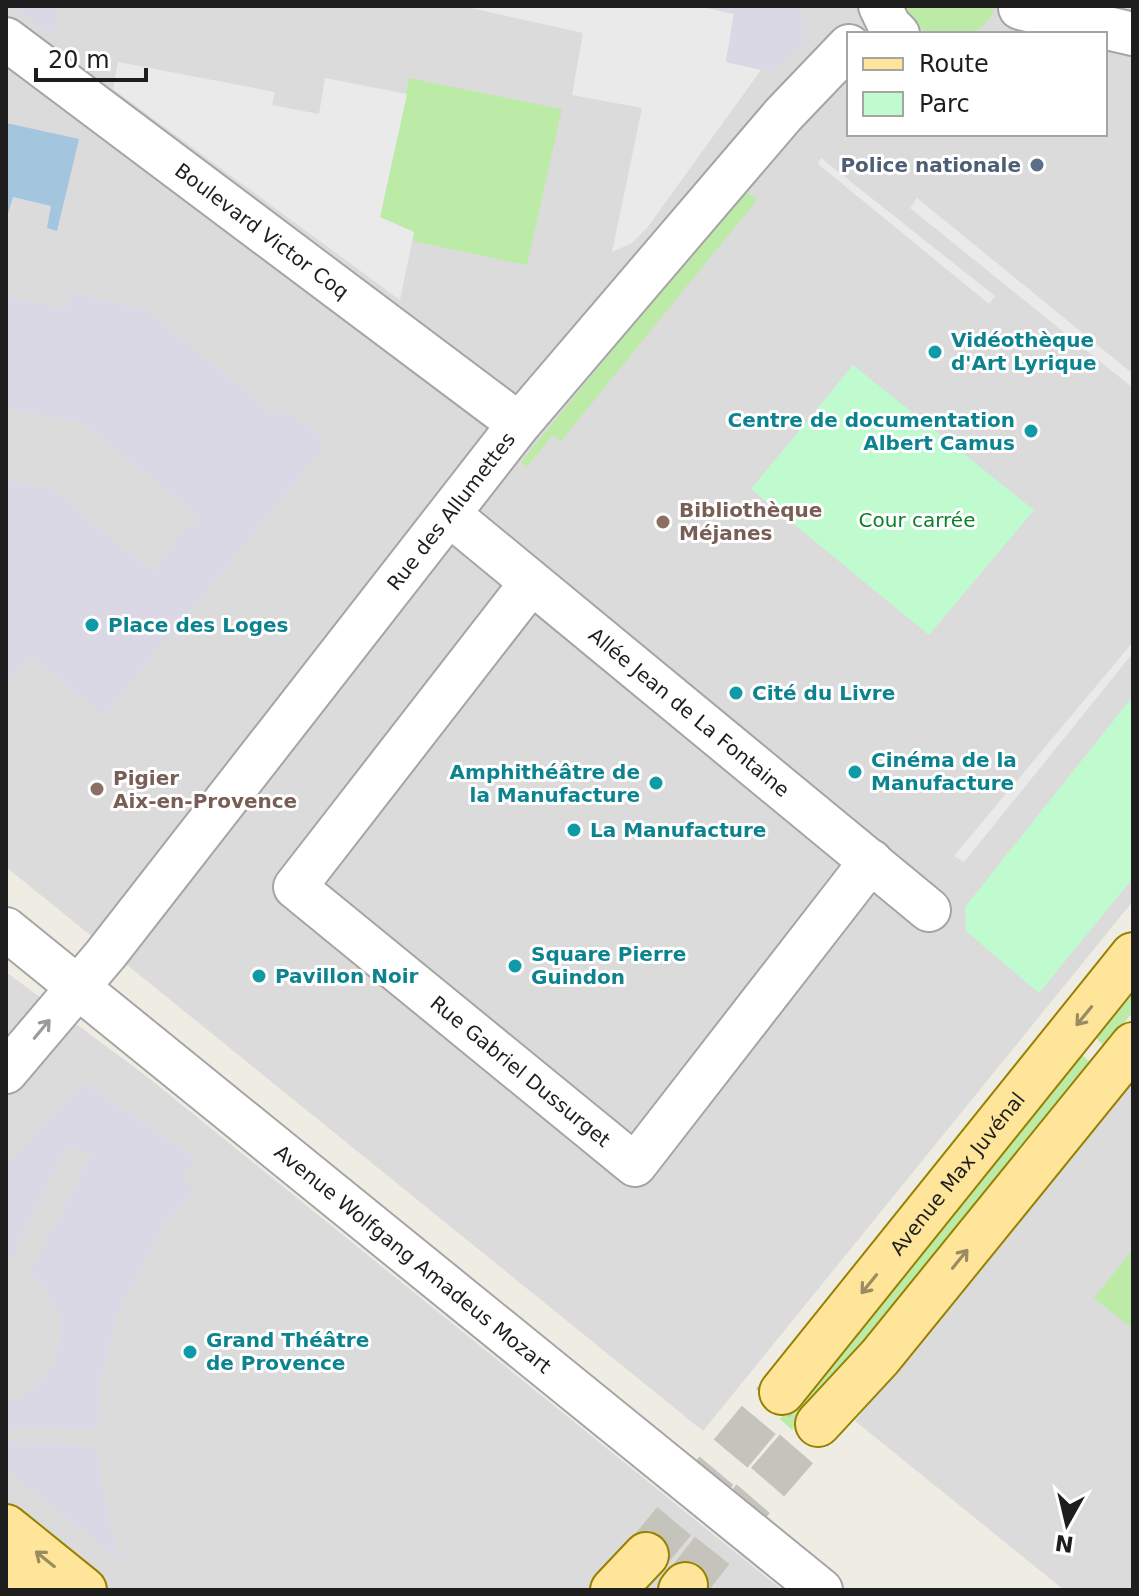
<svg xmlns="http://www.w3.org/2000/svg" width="1139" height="1596" viewBox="0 0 1139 1596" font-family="'DejaVu Sans',sans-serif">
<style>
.residential{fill:#dcdbdb;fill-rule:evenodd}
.grass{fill:#bceba8}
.park{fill:#bffbcf}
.parking{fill:#eaeaea}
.plaza{fill:#dad8e5}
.water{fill:#a3c6de}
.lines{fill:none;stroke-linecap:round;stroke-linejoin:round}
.major-tunnel{stroke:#c5c4bc;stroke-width:44;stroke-dasharray:44 22;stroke-linecap:butt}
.minor-casing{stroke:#a5a5a5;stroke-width:46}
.major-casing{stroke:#988100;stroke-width:48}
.minor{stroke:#fff;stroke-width:42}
.major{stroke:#fee59a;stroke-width:44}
.oneway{stroke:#998b62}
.oneway2{stroke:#9a9a9a}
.service-dot{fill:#5c6f8a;stroke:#fff;stroke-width:3}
.culture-dot{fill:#0f9aa8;stroke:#fff;stroke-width:3}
.education-dot{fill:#8d6e63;stroke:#fff;stroke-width:3}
.labels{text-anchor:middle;stroke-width:6;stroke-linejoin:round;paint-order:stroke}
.service-label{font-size:20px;font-weight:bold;fill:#4e5e75;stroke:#fff;text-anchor:end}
.street-label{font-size:20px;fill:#1e1e1e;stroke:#fff}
.culture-label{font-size:20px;font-weight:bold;fill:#0d838f;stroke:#fff;text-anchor:start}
.education-label{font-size:20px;font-weight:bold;fill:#785e54;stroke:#fff;text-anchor:start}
.park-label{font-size:20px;fill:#097f28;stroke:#fff}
</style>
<rect width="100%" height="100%" fill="#efede3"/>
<g class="residential">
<path d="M6,6h1127v895l-430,530 -697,-564zM849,34h256v100h-256z"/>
<polygon points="6,972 145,1075 782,1590 6,1590"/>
<polygon points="1133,1081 1133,1590 1064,1590 855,1421"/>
</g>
<g class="grass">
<path d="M904,6h92c-4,10 -10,19 -20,25 -6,4 -13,3 -19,3 -25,0 -43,-1 -53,-28z"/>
<polygon points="409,78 562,109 527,265 412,241 414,232 380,218"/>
<polygon points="743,189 757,200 561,441 553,435 527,467 521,462"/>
<polygon points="1133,983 1133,1012 1105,1047 1092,1034"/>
<polygon points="1078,1051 1092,1064 792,1430 780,1419"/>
<polygon points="1133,1249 1133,1329 1094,1298"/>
</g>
<g class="park">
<polygon points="853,365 1034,510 929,635 751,489"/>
<polygon points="1133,696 1133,878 1039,993 966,931 965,907"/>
</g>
<g class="parking">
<polygon points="462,6 697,6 734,13 726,62 761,70 647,228 632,243 612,252 642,108 572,95 583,33"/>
<polygon points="118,62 275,92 272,105 319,114 325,78 407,94 380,217 414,232 400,300 113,89"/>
<polygon points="821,158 995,296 989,304 818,164"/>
<polygon points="917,198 1133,374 1133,388 910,208"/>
<polygon points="1133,642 1133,653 964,862 954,856"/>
</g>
<g class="plaza">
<polygon points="11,6 58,6 52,35"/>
<polygon points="697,6 800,6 804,40 783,63 768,71 726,62 734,14"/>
<polygon points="71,293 146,310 278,418 286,409 319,436 321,451 104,715 30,655 6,683 6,480 54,491 154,573 161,564 159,561 189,523 192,526 199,517 84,424 6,407 6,296 67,310"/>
<polygon points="83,1083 196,1159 181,1177 195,1189 164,1224 123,1301 110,1339 101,1378 97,1430 6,1428 6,1403 25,1395 38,1385 55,1360 60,1345 59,1315 45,1287 30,1272 92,1153 65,1146 10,1262 6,1261 6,1167"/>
<polygon points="6,1441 96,1447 109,1524 121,1561 6,1470"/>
</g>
<polygon class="water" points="6,123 79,139 57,231 47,228 51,206 13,197 6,220"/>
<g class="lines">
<g class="major-tunnel">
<polyline points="646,1555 782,1392"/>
<polyline points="685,1585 752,1500 818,1424"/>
</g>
<defs>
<g id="minor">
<polyline points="880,6 889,25 898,34"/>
<polyline points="1020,8 1133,34"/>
<path id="s1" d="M6,39l513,385"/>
<path id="s2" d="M450,515l479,395"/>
<path id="s3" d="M531,583l-236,304 340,278 236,-304"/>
<path id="s4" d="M6,929l815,661"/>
<path id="s5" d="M6,1072l100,-118 413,-530 264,-309 66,-69"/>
</g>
<g id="major">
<path id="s6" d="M782,1392l351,-437"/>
<polyline points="818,1424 880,1357 1133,1045"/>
<polyline points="6,1527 84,1590"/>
<polyline points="6,1571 33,1590"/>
<polyline points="613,1590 646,1555"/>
<polyline points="681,1590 685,1585"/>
</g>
</defs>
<use href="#minor" class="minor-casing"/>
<use href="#major" class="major-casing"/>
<use href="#minor" class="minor"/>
<use href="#major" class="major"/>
</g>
<defs><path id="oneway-shaft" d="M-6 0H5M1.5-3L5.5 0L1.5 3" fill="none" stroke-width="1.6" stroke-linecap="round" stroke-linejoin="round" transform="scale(2)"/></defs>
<g class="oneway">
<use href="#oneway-shaft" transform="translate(1084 1016) rotate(129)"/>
<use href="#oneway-shaft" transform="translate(960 1259) rotate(-51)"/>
<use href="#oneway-shaft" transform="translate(869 1284) rotate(129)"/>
<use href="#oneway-shaft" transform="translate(45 1559) rotate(-141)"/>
</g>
<use class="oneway2" href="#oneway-shaft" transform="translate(42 1029) rotate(-50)"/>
<circle class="service-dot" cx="1037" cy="165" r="8"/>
<g class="culture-dot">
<circle cx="935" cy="352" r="8"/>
<circle cx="1031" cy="431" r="8"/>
<circle cx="92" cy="625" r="8"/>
<circle cx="736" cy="693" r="8"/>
<circle cx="855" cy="772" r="8"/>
<circle cx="656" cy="783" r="8"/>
<circle cx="574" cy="830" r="8"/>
<circle cx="515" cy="966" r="8"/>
<circle cx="259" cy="976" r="8"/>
<circle cx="190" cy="1352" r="8"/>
</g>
<g class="education-dot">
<circle cx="663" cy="522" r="8"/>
<circle cx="97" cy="789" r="8"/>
</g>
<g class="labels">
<g class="service-label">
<text x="1021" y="172">Police nationale</text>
</g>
<g class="street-label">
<text dy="7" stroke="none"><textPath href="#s1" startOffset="320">Boulevard Victor Coq</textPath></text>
<text dy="7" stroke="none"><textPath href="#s5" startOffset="716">Rue des Allumettes</textPath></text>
<text dy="7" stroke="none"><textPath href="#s2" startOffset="310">Allée Jean de La Fontaine</textPath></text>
<text dy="7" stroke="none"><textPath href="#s3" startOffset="676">Rue Gabriel Dussurget</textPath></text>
<text dy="7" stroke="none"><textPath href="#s6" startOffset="280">Avenue Max Juvénal</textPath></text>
<text dy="7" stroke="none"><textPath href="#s4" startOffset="524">Avenue Wolfgang Amadeus Mozart</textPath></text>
</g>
<g class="culture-label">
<text x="951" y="347">Vidéothèque<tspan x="951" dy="23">d'Art Lyrique</tspan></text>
<text x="1015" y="427" text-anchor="end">Centre de documentation<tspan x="1015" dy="23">Albert Camus</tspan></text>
<text x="108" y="632">Place des Loges</text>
<text x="752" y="700">Cité du Livre</text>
<text x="871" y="767">Cinéma de la<tspan x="871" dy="23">Manufacture</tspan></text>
<text x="640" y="779" text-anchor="end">Amphithéâtre de<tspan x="640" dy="23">la Manufacture</tspan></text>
<text x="590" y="837">La Manufacture</text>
<text x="531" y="961">Square Pierre<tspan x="531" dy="23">Guindon</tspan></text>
<text x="275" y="983">Pavillon Noir</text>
<text x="206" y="1347">Grand Théâtre<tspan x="206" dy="23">de Provence</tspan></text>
</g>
<g class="education-label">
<text x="679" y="517">Bibliothèque<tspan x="679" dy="23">Méjanes</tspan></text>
<text x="113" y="785">Pigier<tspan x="113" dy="23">Aix-en-Provence</tspan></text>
</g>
<g class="park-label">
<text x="917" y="527">Cour carrée</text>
</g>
</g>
<rect width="1139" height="1596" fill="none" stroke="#1e1e1e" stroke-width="16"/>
<rect x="847" y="32" width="260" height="104" fill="#ffffff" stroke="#a5a5a5" stroke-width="2"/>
<rect x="863" y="58" width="40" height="12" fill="#fee59a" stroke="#a5a5a5" stroke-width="2"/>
<text x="919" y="72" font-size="24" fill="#1e1e1e">Route</text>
<rect x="863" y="92" width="40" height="24" fill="#bffbcf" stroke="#a5a5a5" stroke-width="2"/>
<text x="919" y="112" font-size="24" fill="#1e1e1e">Parc</text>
<g transform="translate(1067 1524) rotate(188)" stroke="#ffffff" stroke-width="6" paint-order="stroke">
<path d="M0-6L14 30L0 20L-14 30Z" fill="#1e1e1e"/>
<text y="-12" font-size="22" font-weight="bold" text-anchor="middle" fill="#1e1e1e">N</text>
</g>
<path d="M36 68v12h110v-12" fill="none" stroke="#1e1e1e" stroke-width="4"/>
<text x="48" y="68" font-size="24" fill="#1e1e1e" stroke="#ffffff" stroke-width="6" paint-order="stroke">20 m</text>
</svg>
